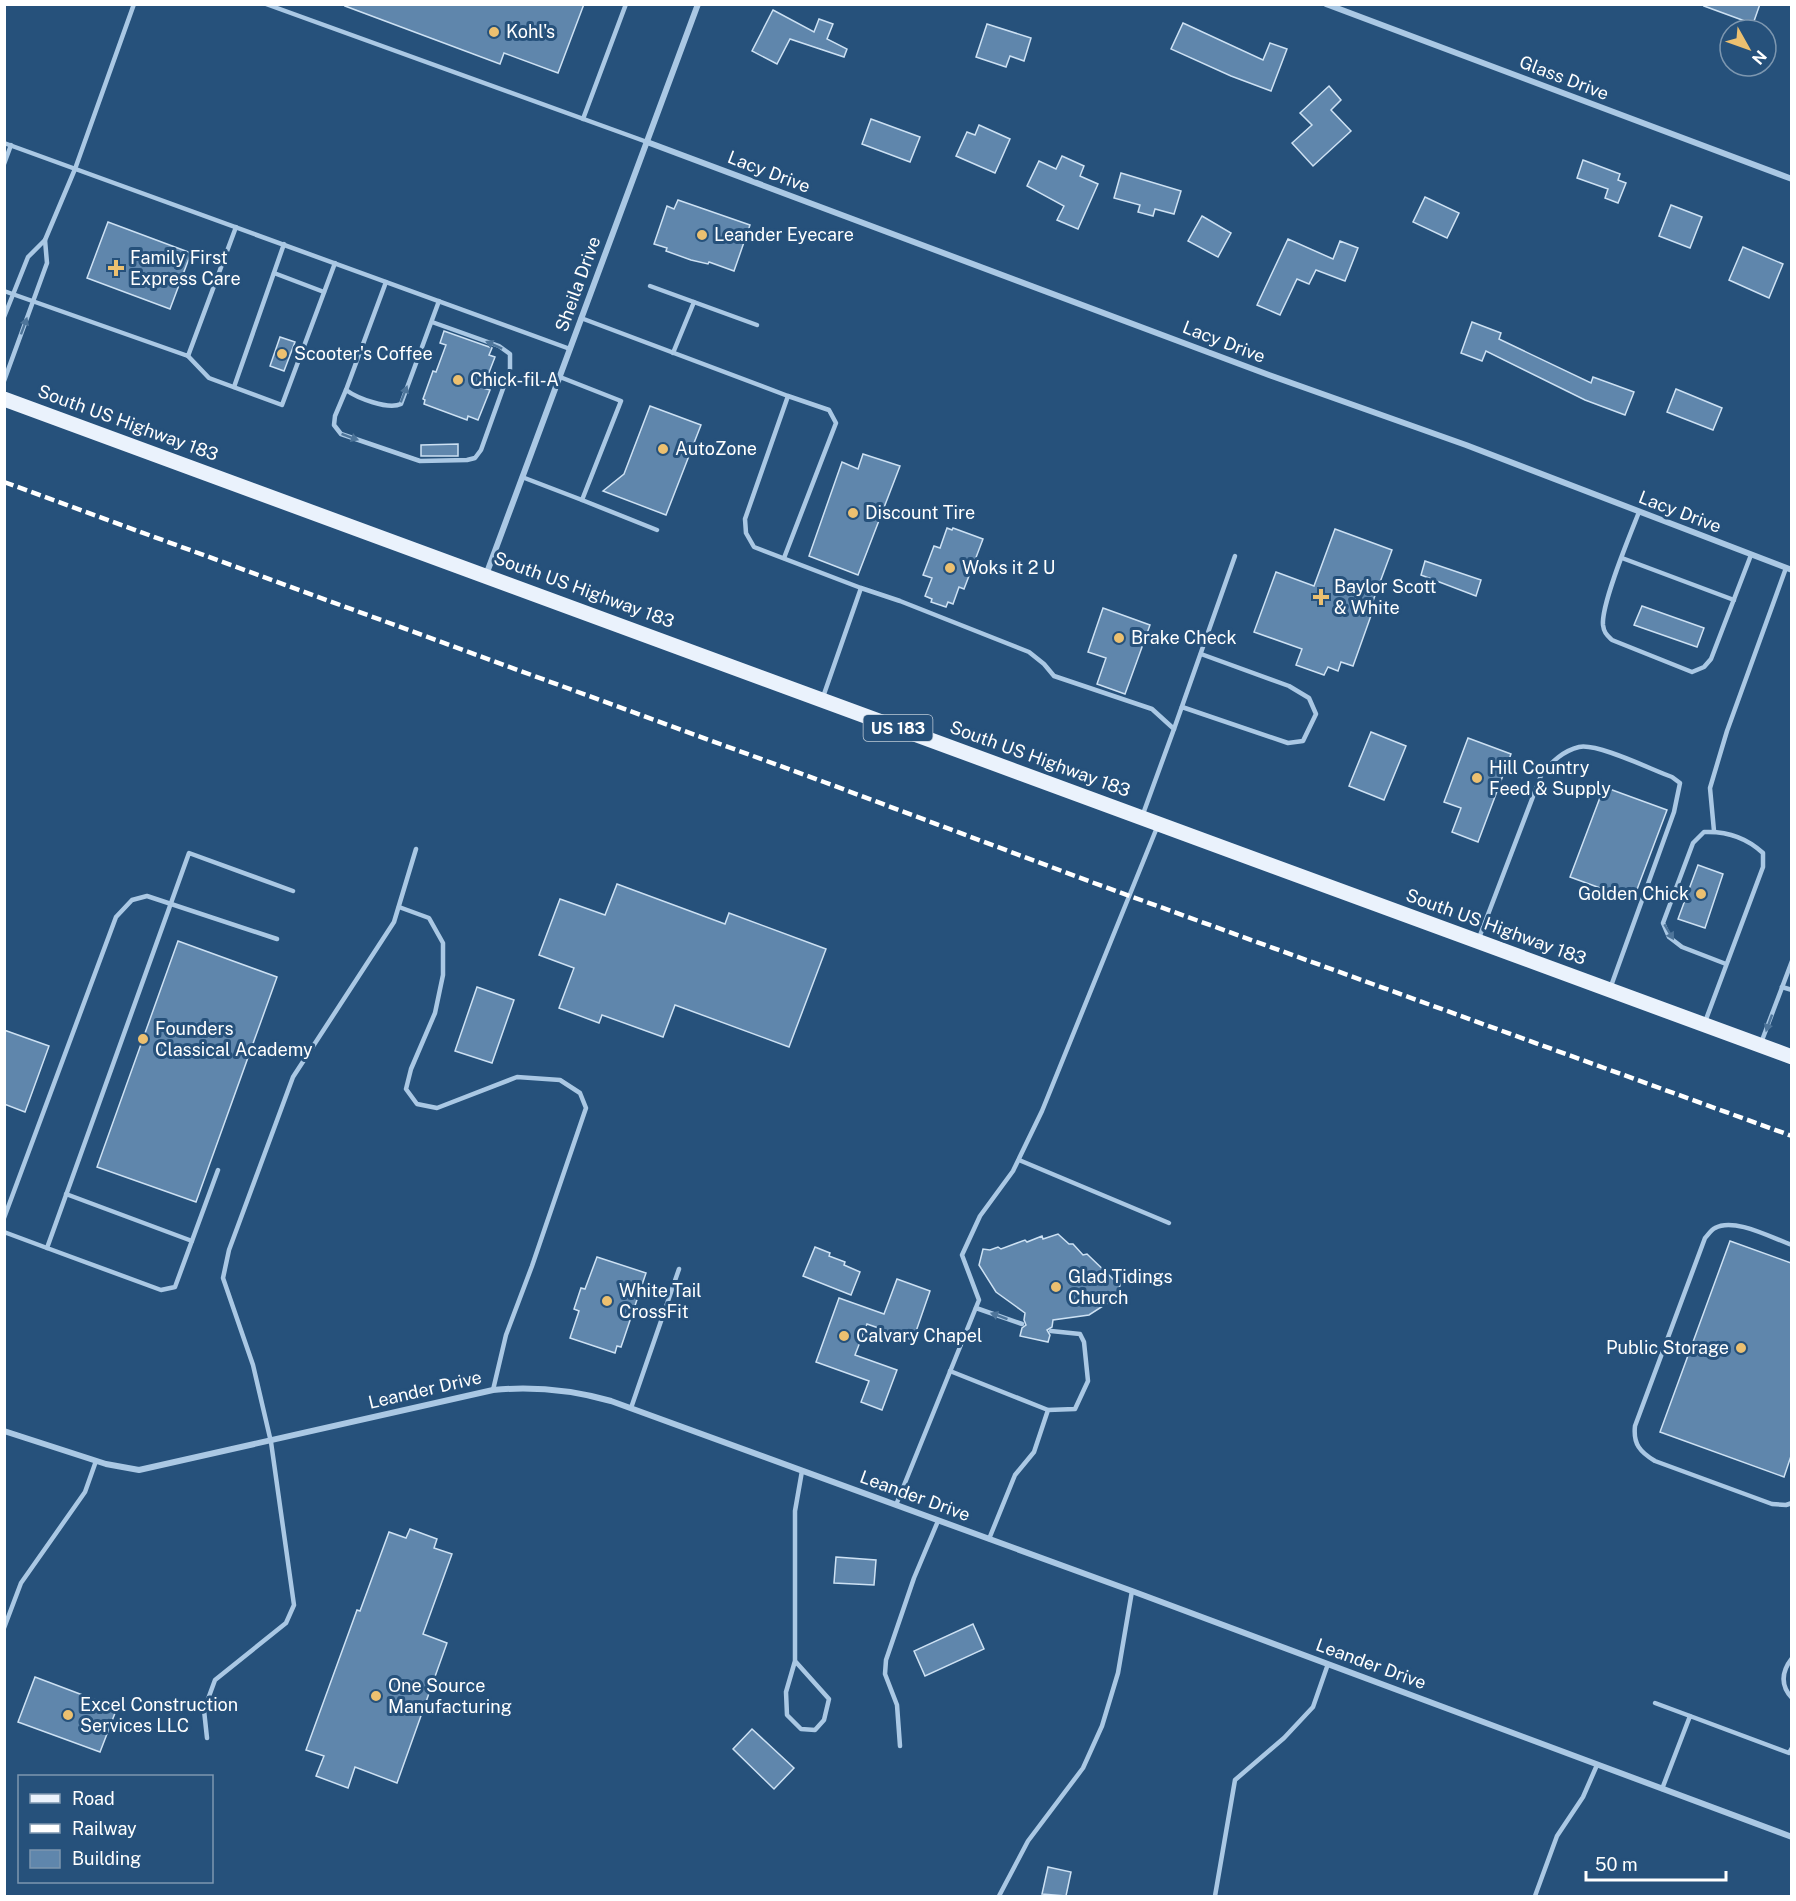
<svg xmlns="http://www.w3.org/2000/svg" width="1796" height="1901" viewBox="0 0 1796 1901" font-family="'Public Sans',sans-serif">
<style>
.building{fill:#5f86ac;stroke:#cde1f3;stroke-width:1.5}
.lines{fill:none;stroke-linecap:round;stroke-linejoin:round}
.lane{stroke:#aac8e4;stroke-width:4.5}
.street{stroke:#aac8e4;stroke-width:6}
.primary{stroke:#eaf2fc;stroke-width:15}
.rail{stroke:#fff;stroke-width:4.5;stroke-dasharray:10 4.5;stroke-linecap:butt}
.oneway{fill:#4e759a}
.poi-dot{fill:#ecc070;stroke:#26517b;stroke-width:2}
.labels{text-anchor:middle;stroke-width:6;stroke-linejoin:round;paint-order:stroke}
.shield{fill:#26517b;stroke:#becbd7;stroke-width:1.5}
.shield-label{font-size:16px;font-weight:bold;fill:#fff}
.poi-label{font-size:18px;fill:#fff;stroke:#26517b;text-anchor:start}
.street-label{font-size:18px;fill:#fff;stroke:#26517b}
</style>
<rect width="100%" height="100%" fill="#26517b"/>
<g class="building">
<polygon points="346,4 584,4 558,73 504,53 500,64 345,6"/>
<polygon points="1705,4 1760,4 1753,24 1704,6"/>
<polygon points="773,10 814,32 819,19 833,24 827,39 847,49 844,57 790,39 777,64 752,51"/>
<polygon points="1183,23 1263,60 1270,43 1287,49 1271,91 1231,76 1171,49"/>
<polygon points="987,24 1031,38 1024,61 1010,56 1006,67 976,57"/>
<polygon points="1329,86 1341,100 1331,110 1351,131 1313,166 1292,143 1312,125 1300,113"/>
<polygon points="871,119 920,137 910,162 862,144"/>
<polygon points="979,125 1010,139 995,173 956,156 967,132 975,135"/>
<polygon points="1062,156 1084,166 1080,176 1098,184 1078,229 1057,220 1064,206 1027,186 1039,161 1056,169"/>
<polygon points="1583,160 1620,174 1618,180 1626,183 1618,203 1605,198 1608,189 1577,178"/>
<polygon points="1121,173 1181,191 1174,214 1155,209 1153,216 1138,212 1140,205 1114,198"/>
<polygon points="1425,197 1459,213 1447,238 1413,222"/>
<polygon points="678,200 750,225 734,271 709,262 708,264 691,260 666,251 667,248 654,244 667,206 674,209"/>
<polygon points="1671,205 1702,217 1690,248 1659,236"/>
<polygon points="1202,216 1231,233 1218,257 1188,241"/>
<polygon points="108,222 191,253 170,309 87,278"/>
<polygon points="1288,239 1333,259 1340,241 1358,248 1345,281 1316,270 1309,284 1297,279 1280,315 1257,305"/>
<polygon points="1743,247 1783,264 1769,298 1729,280"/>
<polygon points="1472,322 1501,333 1499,339 1591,383 1593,377 1634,392 1625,415 1585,400 1486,351 1482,361 1461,353"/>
<polygon points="444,331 492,348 489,355 495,357 483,388 490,390 478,420 468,416 467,420 424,404 425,400 423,399 433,371 436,372 446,345 440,343"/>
<polygon points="280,337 295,342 284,371 270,366"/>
<polygon points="1676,389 1722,408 1713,430 1667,412"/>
<polygon points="650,406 701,425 666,515 603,491 624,474"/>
<polygon points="458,444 458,456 421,456 421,445"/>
<polygon points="863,454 900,466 858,575 809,556 842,462 858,469"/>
<polygon points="947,528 952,530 953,528 983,539 964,589 959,587 953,604 948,602 946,607 931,602 932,599 925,596 932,578 923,575 934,546 940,548"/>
<polygon points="1335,529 1392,550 1370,609 1373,610 1353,666 1341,662 1338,671 1328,667 1324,675 1296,665 1302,649 1254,632 1276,572 1314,586"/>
<polygon points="1425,561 1481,580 1476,596 1421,575"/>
<polygon points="1642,606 1704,628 1697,647 1634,625"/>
<polygon points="1103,608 1150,625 1125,694 1097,684 1106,658 1088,652"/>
<polygon points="1371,732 1406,746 1384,800 1349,786"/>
<polygon points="1468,738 1511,754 1478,842 1452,832 1461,808 1444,802"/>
<polygon points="1604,787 1667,810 1633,900 1570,877"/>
<polygon points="1698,865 1723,874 1705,928 1678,919"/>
<polygon points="617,884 725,924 729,913 826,949 789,1047 675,1005 663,1037 602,1015 599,1023 559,1008 574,968 539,955 560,899 605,915"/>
<polygon points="178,941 277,977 196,1202 97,1167"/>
<polygon points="477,987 514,1000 492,1063 455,1051"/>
<polygon points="4,1030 49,1046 25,1112 4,1104"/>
<polygon points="1058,1234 1069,1244 1073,1244 1083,1255 1087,1254 1113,1279 1121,1281 1117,1297 1089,1315 1053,1320 1052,1327 1047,1330 1050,1335 1048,1342 1020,1336 1022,1328 1026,1325 1024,1320 1025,1313 996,1292 979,1265 983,1249 990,1250 998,1247 1001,1249 1025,1240 1027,1242 1042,1236 1043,1239"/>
<polygon points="1730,1241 1791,1263 1791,1456 1784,1477 1660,1432"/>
<polygon points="815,1247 830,1253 829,1256 845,1262 844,1265 860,1272 851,1295 803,1276"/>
<polygon points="597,1257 646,1273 621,1347 617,1346 615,1353 570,1338 579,1311 574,1309 581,1288 585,1289"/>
<polygon points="897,1279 930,1291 913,1340 867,1324 855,1355 897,1370 882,1410 861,1402 869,1381 816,1362 839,1298 884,1314"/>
<polygon points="410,1529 437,1539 434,1548 452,1554 423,1634 447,1643 397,1783 355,1767 348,1788 316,1776 324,1756 306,1750 357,1610 360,1611 389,1532 406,1538"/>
<polygon points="836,1557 876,1560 874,1585 834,1583"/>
<polygon points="973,1624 984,1649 925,1676 914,1651"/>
<polygon points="35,1677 117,1708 100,1752 18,1722"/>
<polygon points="752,1729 794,1768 774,1789 733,1749"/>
<polygon points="1048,1867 1071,1872 1066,1896 1042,1894"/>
</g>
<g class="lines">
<g class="lane">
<polyline points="266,4 647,142"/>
<polyline points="583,119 626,4"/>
<polyline points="4,143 570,349"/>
<polyline points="4,164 11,145"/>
<polyline points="274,273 324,292"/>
<path d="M386,282l-40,108c11,8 42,20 55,14l38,-103"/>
<polyline points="650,286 757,325"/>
<polyline points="4,291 188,356 236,227"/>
<polyline points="4,317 28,257 45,240 75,169 134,4"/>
<polyline points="581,318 788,396 745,519 746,533 754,547 861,588 823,697"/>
<polyline points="673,353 694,302"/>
<polyline points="188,356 209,378 282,405 335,263"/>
<polyline points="560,377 621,401 582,500 657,530"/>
<polyline points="4,381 47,263 45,240"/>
<polyline points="234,387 284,244"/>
<polyline points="346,390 335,416 334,425 341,434 420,461 467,460 475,458 481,450 510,369 510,354 499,346 432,322"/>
<polyline points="522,477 582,500"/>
<path d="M1639,512c-9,23 -38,92 -36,113 1,8 4,10 9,15l80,32 12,-5 7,-8 40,-104"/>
<polyline points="784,558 836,423 829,410 788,396"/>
<polyline points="1622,558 1734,600"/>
<polyline points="861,588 900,601 1029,652 1044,664 1054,676 1152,709 1174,729 1143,814"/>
<polyline points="1182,707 1288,743 1303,741 1316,714 1309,698 1289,686 1201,654"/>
<polyline points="1174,729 1235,556"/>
<polyline points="1714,831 1710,788 1727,731 1786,568"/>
<polyline points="399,907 429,918 443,943 443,975 435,1013 411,1069 406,1089 417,1104 437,1108 517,1077 560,1080 580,1093 586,1108 532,1266 506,1335 493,1390"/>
<path d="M1479,938l63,-165c11,-12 21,-22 37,-26 19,-4 73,23 93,30l8,6 -6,29 -63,174"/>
<polyline points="1782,987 1792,990"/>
<path d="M1705,1022l58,-155v-14c-16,-15 -37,-22 -59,-21l-11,11 -30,80 6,14 13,10 44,17"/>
<polyline points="1761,1043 1792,961"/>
<polyline points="1019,1160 1169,1223"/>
<polyline points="218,1170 175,1287 161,1290 47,1248 189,853 293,891"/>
<polyline points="66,1194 192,1241"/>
<polyline points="4,1218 116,917 132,900 147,896 277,939"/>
<polyline points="4,1232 47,1248"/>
<path d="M1792,1245c-20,-7 -58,-28 -77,-17 -4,2 -7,7 -10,10l-70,188c-2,18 5,26 20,35l117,43 14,1 6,-2"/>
<polyline points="976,1308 1022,1324"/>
<polyline points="950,1371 1048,1410"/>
<polyline points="631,1408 679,1269"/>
<polyline points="896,1505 979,1300 962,1255 980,1216 1013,1171 1042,1111 1158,825"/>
<polyline points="989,1539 1015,1475 1034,1452 1048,1410 1075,1409 1088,1381 1084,1342 1080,1334 1051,1331"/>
<polyline points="4,1628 21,1583 85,1492 96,1461"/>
<path d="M1792,1658c-10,13 -12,27 0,40"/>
<polyline points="795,1661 829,1699 824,1720 815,1730 801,1729 787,1715 786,1692 795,1661 795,1511 802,1471"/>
<polyline points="1655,1703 1690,1716"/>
<polyline points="207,1738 204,1710 215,1680 286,1623 294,1605 271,1442 253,1365 223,1278 229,1250 293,1077 394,922 416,849"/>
<polyline points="900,1746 897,1705 885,1674 886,1660 914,1578 938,1521"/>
<polyline points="1662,1789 1690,1716 1789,1753 1792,1748"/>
<polyline points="999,1896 1028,1841 1083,1768 1102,1726 1118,1673 1132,1591"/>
<polyline points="1215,1896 1235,1780 1284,1738 1313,1707 1328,1664"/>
<polyline points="1535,1896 1557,1836 1583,1797 1597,1765"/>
</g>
<g class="street">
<polyline points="1326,4 1792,179"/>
<polyline points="647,142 1269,375 1466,445 1792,570"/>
<polyline points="486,575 698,4"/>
<path d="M4,1431l102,33 33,6 354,-80c41,-4 79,0 118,11l521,190 660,246"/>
</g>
<polyline class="primary" points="4,399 1792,1057"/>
<polyline class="rail" points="4,482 824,782 1094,883 1792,1136"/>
</g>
<defs><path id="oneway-solid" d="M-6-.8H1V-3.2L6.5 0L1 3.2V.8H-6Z" transform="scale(1.5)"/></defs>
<g class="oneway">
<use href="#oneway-solid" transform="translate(24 326) rotate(-70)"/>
<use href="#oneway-solid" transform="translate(494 345) rotate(-156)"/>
<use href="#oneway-solid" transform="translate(404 394) rotate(-69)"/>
<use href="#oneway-solid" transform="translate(350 437) rotate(20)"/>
<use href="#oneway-solid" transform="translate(1669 932) rotate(59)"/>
<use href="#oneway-solid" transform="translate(1769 1023) rotate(110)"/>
<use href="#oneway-solid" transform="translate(999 1316) rotate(-160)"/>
</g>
<g class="poi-dot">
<circle cx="494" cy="32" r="6"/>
<circle cx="702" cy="235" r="6"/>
<path d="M113 259h6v6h6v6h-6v6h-6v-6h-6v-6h6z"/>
<circle cx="282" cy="354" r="6"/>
<circle cx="458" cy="380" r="6"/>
<circle cx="663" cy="449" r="6"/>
<circle cx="853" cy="513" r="6"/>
<circle cx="950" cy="568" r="6"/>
<path d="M1318 588h6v6h6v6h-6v6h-6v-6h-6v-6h6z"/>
<circle cx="1119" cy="638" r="6"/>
<circle cx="1477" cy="778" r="6"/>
<circle cx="1701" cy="894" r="6"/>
<circle cx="143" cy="1039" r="6"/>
<circle cx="1056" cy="1287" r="6"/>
<circle cx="607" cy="1301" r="6"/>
<circle cx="844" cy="1336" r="6"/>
<circle cx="1741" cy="1348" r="6"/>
<circle cx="376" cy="1696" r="6"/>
<circle cx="68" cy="1715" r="6"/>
</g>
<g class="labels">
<rect class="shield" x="863.5" y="715" width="69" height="26" rx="4.5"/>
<g class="shield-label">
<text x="898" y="734">US 183</text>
</g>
<g class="poi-label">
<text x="506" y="38">Kohl's</text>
<text x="714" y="241">Leander Eyecare</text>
<text x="130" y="264">Family First<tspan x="130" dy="21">Express Care</tspan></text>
<text x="294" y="360">Scooter's Coffee</text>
<text x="470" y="386">Chick-fil-A</text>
<text x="675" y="455">AutoZone</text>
<text x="865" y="519">Discount Tire</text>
<text x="962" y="574">Woks it 2 U</text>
<text x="1334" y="593">Baylor Scott<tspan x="1334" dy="21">&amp; White</tspan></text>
<text x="1131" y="644">Brake Check</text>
<text x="1489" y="774">Hill Country<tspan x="1489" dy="21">Feed &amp; Supply</tspan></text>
<text x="1689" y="900" text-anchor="end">Golden Chick</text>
<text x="155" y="1035">Founders<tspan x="155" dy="21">Classical Academy</tspan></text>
<text x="1068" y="1283">Glad Tidings<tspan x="1068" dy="21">Church</tspan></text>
<text x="619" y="1297">White Tail<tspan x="619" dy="21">CrossFit</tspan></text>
<text x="856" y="1342">Calvary Chapel</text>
<text x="1729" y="1354" text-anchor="end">Public Storage</text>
<text x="388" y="1692">One Source<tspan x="388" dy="21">Manufacturing</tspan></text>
<text x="80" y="1711">Excel Construction<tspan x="80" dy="21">Services LLC</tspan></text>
</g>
<g class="street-label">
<text transform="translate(1564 78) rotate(21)" y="6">Glass Drive</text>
<text transform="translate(769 172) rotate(21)" y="6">Lacy Drive</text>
<text transform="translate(578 284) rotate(-70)" y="6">Sheila Drive</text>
<text transform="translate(1224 342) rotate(21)" y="6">Lacy Drive</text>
<text transform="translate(128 423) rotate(20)" y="6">South US Highway 183</text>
<text transform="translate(1680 512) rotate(21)" y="6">Lacy Drive</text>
<text transform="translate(584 590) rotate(20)" y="6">South US Highway 183</text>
<text transform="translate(1040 759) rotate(20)" y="6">South US Highway 183</text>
<text transform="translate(1496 927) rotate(20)" y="6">South US Highway 183</text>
<text transform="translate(425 1390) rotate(-13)" y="6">Leander Drive</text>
<text transform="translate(915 1496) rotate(20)" y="6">Leander Drive</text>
<text transform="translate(1371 1664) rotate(20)" y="6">Leander Drive</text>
</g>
</g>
<rect width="1796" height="1901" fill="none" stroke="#ffffff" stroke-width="12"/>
<rect x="18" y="1775" width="195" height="108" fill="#26517b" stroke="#7d97b0" stroke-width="1.5"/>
<rect x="30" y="1794" width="30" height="9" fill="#eaf2fc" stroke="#7d97b0" stroke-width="1.5"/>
<text x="72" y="1805" font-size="18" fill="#ffffff">Road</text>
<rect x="30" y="1824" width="30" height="9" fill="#ffffff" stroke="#7d97b0" stroke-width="1.5"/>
<text x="72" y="1835" font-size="18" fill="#ffffff">Railway</text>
<rect x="30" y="1850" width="30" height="18" fill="#5f86ac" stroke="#7d97b0" stroke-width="1.5"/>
<text x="72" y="1865" font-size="18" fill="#ffffff">Building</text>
<g transform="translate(1748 48) rotate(130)"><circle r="28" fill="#26517b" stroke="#7d97b0" stroke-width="1.5"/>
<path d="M0-4.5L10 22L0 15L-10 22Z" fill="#ecc070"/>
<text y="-9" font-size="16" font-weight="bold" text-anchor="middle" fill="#ffffff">N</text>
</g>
<path d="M1586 1871v9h140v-9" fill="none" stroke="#ffffff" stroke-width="3"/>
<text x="1595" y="1871" font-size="18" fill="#ffffff" stroke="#26517b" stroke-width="4.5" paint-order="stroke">50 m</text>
</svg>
